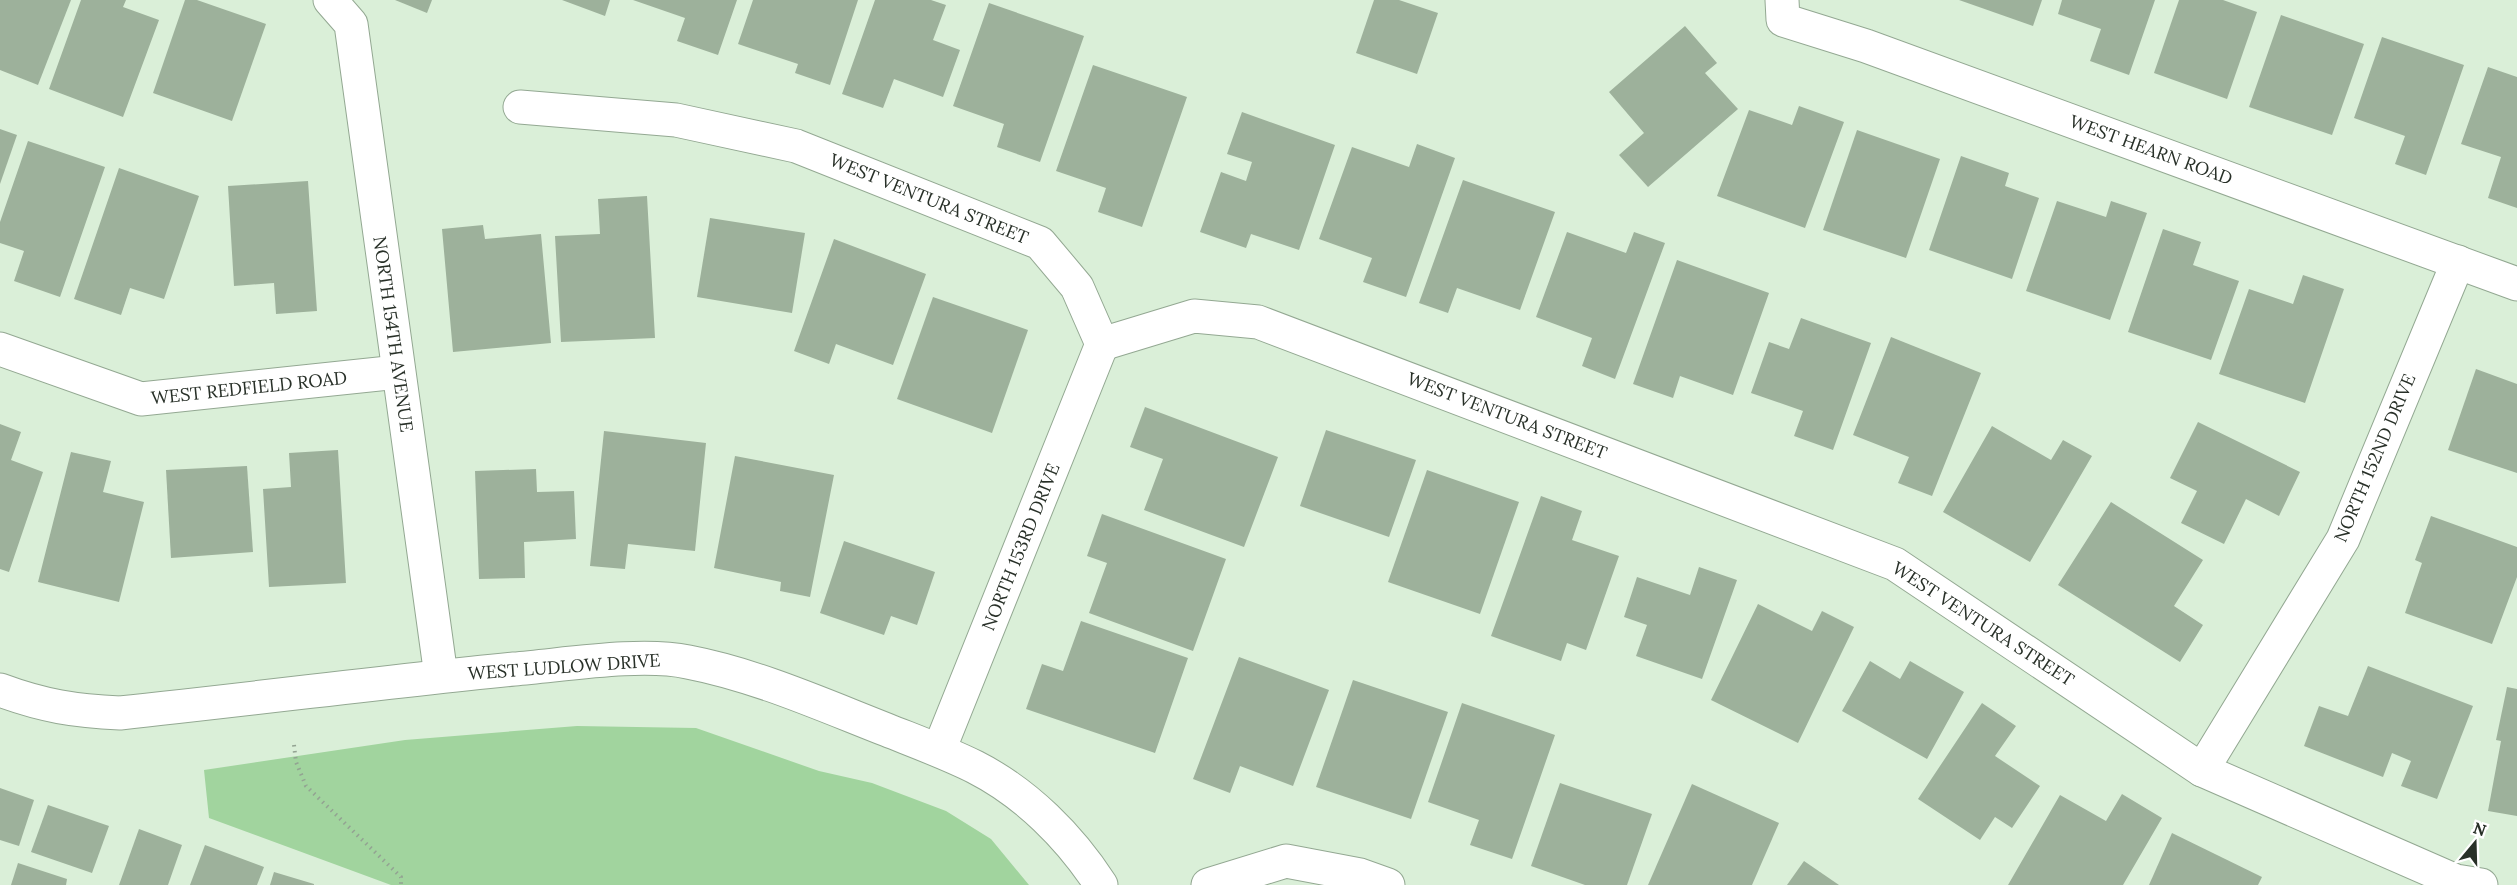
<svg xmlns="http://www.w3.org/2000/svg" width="2517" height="885" viewBox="0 0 2517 885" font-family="Lora,serif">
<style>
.green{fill:#a1d49e}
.building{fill:#9db19b}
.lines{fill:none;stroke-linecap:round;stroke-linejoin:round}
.street-casing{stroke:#93a892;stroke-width:35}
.path{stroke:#93a392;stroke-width:4;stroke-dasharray:1.5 4.5;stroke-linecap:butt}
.street{stroke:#fff;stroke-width:33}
.labels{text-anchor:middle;stroke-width:6;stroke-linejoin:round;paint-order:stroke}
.street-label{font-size:18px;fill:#283028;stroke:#fff}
</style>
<rect width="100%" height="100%" fill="#daefd8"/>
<polygon class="green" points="577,726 696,728 819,771 872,783 946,811 991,839 1029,885 391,885 209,818 204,770 405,740"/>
<g class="building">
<polygon points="0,0 71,0 38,85 0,70"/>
<polygon points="81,0 126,0 123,7 159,20 123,117 49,89"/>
<polygon points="185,0 197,0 266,24 232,121 153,93"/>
<polygon points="395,0 432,0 427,13"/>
<polygon points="562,0 610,0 605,16"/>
<polygon points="633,0 737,0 718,55 677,41 685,18"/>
<polygon points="753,0 858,0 830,85 795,73 798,64 738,44"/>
<polygon points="875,0 931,0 946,5 933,40 960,50 943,97 894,79 883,108 842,94"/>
<polygon points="1374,0 1399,0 1438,13 1417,74 1356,53"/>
<polygon points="1959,0 2042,0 2033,26"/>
<polygon points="2062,0 2155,0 2129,75 2090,61 2101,29 2058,14"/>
<polygon points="2179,0 2223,0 2257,12 2227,99 2154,73"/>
<polygon points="989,3 1084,36 1040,162 997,147 1004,124 953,106"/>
<polygon points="2281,15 2364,44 2332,135 2249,107"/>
<polygon points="1685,26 1717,63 1705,73 1738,109 1648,187 1619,155 1644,133 1609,92"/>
<polygon points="2382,37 2464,65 2426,175 2395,164 2405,136 2354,118"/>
<polygon points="1093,65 1187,97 1142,227 1098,212 1106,188 1056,171"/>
<polygon points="2488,67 2517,77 2517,208 2488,198 2501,157 2461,144"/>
<polygon points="1799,106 1844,122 1805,228 1717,196 1749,110 1792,125"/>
<polygon points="1242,112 1335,145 1299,250 1251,234 1246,248 1200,232 1221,172 1246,181 1252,162 1227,154"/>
<polygon points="0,129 17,135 0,184"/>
<polygon points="1857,130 1940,159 1906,258 1823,230"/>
<polygon points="28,141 105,167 60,297 14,281 24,251 0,243 0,222"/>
<polygon points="1417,144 1455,158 1406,297 1363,282 1372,258 1319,239 1352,147 1409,167"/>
<polygon points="1961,156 2009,173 2005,186 2039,198 2012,279 1929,250"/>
<polygon points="119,168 199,196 164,299 130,288 121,315 74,299"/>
<polygon points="1463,180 1555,212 1520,310 1457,288 1448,313 1419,303"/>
<polygon points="308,181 317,311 276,314 274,283 234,286 228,186"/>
<polygon points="647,196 655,338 561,342 555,236 600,234 598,199"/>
<polygon points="2057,201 2106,217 2111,201 2147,213 2110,320 2026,291"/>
<polygon points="710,218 805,233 792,313 697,297"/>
<polygon points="483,225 485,239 541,234 551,343 453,352 442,229"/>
<polygon points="2163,229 2201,242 2193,265 2239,281 2211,360 2128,332"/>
<polygon points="1567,232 1626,253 1634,232 1665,243 1615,379 1582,366 1592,338 1536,317"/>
<polygon points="834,239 926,274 893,365 836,344 829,364 794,351"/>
<polygon points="1677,260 1769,293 1733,395 1680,376 1673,398 1633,384"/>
<polygon points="2303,275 2344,289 2305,403 2219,374 2249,289 2293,304"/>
<polygon points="933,297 1028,330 992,433 897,399"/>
<polygon points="1801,318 1871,343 1833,450 1794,436 1803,411 1751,393 1769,342 1789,349"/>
<polygon points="1891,337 1981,373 1932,496 1898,483 1909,457 1853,435"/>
<polygon points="2476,369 2517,384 2517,473 2448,450"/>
<polygon points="1145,407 1278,457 1244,547 1144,510 1163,459 1130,447"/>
<polygon points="2198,422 2300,472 2279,516 2246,499 2224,544 2181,523 2197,491 2170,478"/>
<polygon points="0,424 21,432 11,460 43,472 9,572 0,569"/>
<polygon points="1992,426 2051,460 2063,440 2092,456 2030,562 1943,512"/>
<polygon points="1326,430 1416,460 1389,537 1300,506"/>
<polygon points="604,431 706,443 695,551 628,544 625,569 590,566"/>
<polygon points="338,450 346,583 269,587 263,489 291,487 289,453"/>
<polygon points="71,452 111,461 103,492 144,502 119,602 38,582"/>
<polygon points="735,456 834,475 810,597 780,591 781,582 714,568"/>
<polygon points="247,466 253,552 171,558 166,470"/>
<polygon points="536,469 537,492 574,491 576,539 524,542 525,578 479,579 475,471"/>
<polygon points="1427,470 1519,502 1480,614 1388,582"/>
<polygon points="1541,496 1582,511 1572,540 1619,556 1586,650 1567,643 1561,661 1491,636"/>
<polygon points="2111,502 2203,560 2174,606 2203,625 2180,662 2058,585"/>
<polygon points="1102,514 1226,559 1193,651 1089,613 1107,563 1087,556"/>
<polygon points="2431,516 2517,547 2517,577 2492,644 2405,613 2422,563 2415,560"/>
<polygon points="844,541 935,572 917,625 891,616 884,635 820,613"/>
<polygon points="1699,567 1737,580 1702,679 1636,656 1647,625 1624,617 1637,577 1690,595"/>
<polygon points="1758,604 1812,631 1822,611 1854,627 1798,743 1711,700"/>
<polygon points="1081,621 1188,658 1155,753 1026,709 1042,664 1063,671"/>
<polygon points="1239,657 1329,690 1293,786 1240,766 1230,793 1193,779"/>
<polygon points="1870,661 1900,679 1910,661 1964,692 1927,759 1842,711"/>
<polygon points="2368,666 2473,706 2437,799 2401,786 2411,761 2392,753 2383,777 2304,746 2319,706 2348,716"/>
<polygon points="1353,680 1448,712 1411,819 1316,787"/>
<polygon points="2507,687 2517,689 2517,816 2488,811 2501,741 2496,740"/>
<polygon points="1462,703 1555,735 1512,859 1470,845 1479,820 1428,802"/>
<polygon points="1982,703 2016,726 1995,756 2040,786 2012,828 1995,817 1980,840 1918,799"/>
<polygon points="1560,783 1652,814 1627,885 1585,885 1531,866"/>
<polygon points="1692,784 1779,823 1752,885 1648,885"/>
<polygon points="0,788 34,800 19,846 0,840"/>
<polygon points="2122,794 2162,818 2123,885 2008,885 2060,795 2106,821"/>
<polygon points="48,805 109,826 92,873 31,852"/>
<polygon points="139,829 182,845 168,885 119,885"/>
<polygon points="2172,833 2262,877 2258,885 2149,885"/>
<polygon points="205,845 264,867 257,885 190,885"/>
<polygon points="1804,861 1839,885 1787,885"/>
<polygon points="18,863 67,879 66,885 11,885"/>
<polygon points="274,872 314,884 314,885 270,885"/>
</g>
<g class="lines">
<defs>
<g id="street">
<polyline points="330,0 351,24 441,676"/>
<polyline points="1782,0 1783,20 1866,46 2517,284"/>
<polyline points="520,107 676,120 796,146 1040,243 1077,287 1102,344 1194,316 1258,322 1895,564 2202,770 2456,881 2481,885"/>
<polyline points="0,349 141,399 398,372"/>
<path d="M0,690c43,16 75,21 120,23 132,-14 263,-31 394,-44 50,-4 126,-17 174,-7 68,13 135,43 199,68 30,12 60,23 88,37 51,26 95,70 126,118"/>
<polyline points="939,750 1102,344"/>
<polyline points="2202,770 2343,539 2458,262"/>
<polyline points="1208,885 1286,861 1360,875 1388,885"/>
</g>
</defs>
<use href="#street" class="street-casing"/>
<polyline class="path" points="294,745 296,762 306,786 401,877 401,885"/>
<use href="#street" class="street"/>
</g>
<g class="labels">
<g class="street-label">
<text transform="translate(2151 150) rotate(20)" y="6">WEST HEARN ROAD</text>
<text transform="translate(929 199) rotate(22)" y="6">WEST VENTURA STREET</text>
<text transform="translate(393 334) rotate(82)" y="6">NORTH 154TH AVENUE</text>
<text transform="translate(249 388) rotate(-6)" y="6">WEST REDFIELD ROAD</text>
<text transform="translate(1507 416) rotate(21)" y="6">WEST VENTURA STREET</text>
<text transform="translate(2375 458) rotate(-67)" y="6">NORTH 152ND DRIVE</text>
<text transform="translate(1021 547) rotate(-68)" y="6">NORTH 153RD DRIVE</text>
<text transform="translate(1983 624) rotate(33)" y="6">WEST VENTURA STREET</text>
<text transform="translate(564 667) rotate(-4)" y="6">WEST LUDLOW DRIVE</text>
</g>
</g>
<g transform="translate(2475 843) rotate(19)" stroke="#ffffff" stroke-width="4.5" paint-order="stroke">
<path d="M0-4.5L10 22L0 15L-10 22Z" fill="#283028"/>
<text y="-9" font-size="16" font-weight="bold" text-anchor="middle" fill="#283028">N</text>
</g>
</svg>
